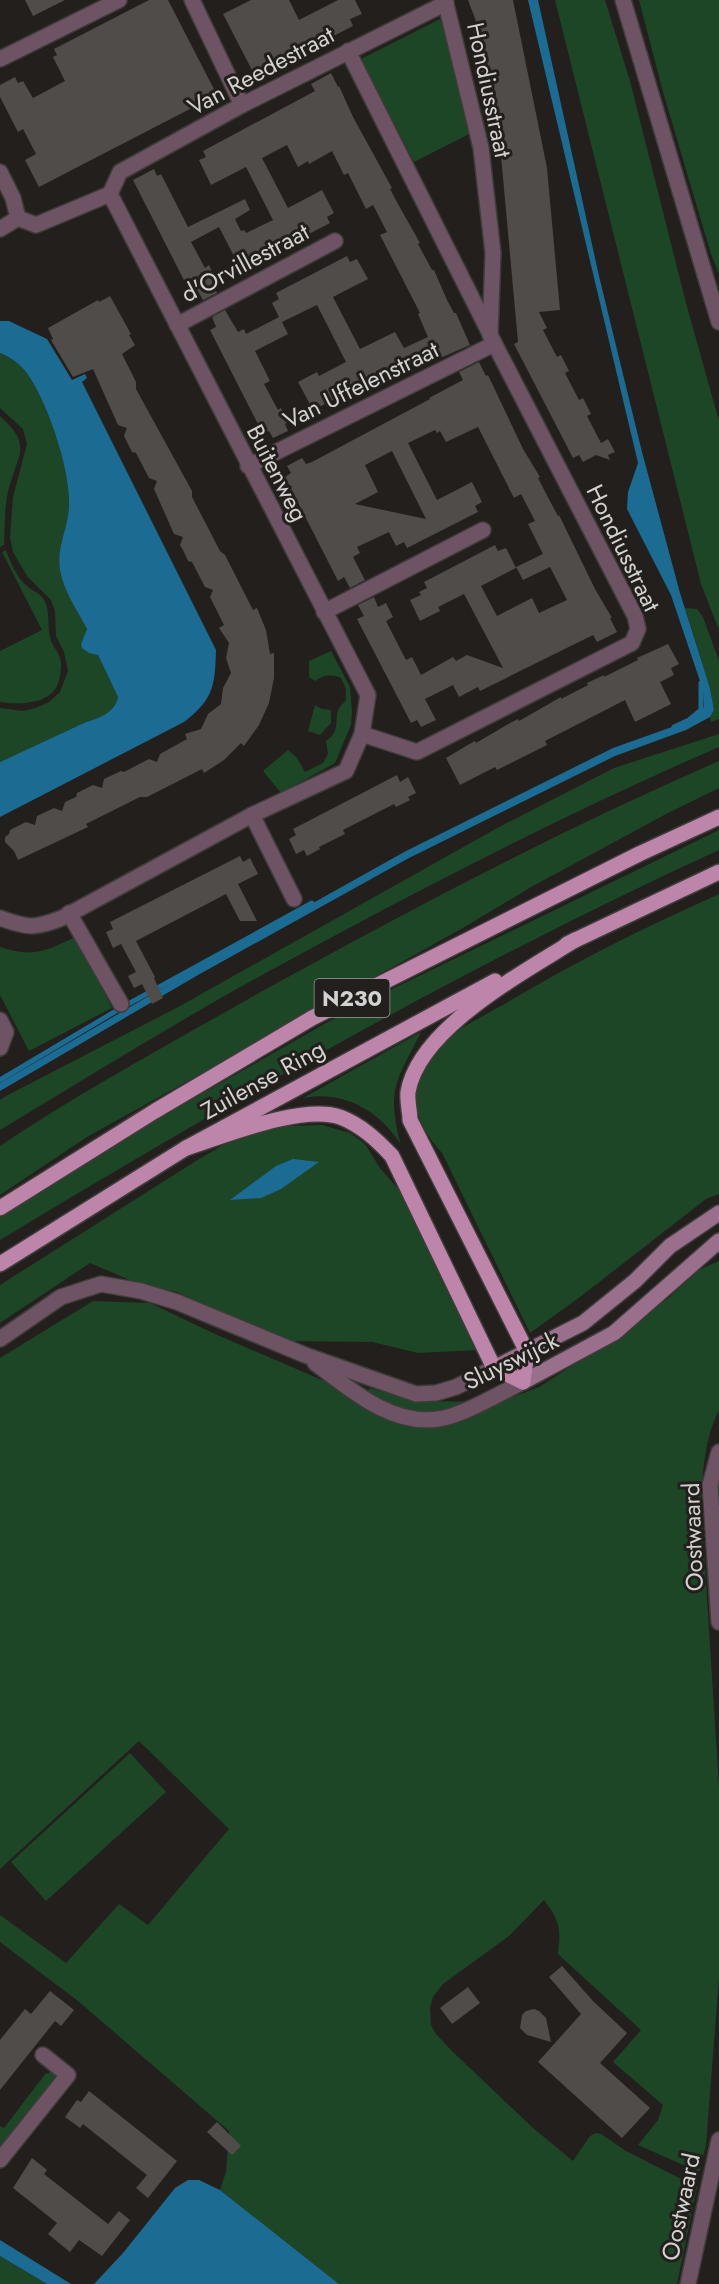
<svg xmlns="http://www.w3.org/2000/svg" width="719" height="2284" viewBox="0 0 719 2284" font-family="Jost,sans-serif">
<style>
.green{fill:#1d4627}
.water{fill:#1c6b93}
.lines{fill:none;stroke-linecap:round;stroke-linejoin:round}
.stream{stroke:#1c6b93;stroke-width:5}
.building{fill:#504c49;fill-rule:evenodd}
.minor-casing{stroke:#3e3c39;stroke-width:18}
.tertiary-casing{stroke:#3e3c39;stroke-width:18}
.secondary-casing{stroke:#3e3c39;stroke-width:18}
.primary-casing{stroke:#3e3c39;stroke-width:18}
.minor{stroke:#6d5364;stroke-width:15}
.tertiary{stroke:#6d5364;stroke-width:15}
.secondary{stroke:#9a6f8b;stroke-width:15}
.primary{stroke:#bc85a9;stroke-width:15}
.labels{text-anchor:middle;stroke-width:6;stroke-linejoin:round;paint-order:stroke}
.shield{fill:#221f1c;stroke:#9f9c9a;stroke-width:1.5}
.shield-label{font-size:22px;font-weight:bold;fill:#d4d2d0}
.street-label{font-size:24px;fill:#d4d2d0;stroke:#221f1c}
</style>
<rect width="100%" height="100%" fill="#221f1c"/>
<g class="green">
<polygon points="555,0 605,0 630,81 686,303 719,421 719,630 701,584"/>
<polygon points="639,0 719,0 719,274 711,254 663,92"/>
<polygon points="440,19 455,65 469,134 414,162 361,59"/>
<path d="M0,353c10,5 19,9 26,19 21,28 45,99 43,135 -1,21 -13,41 -9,63 3,20 17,40 27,59l-6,15 17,11 20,42c-3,15 -18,21 -32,25l-86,40v-54l23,3 13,-3 13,-6 11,-10 8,-21 -4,-19 -8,-16 -1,-25 -4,-11 -24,-24 -14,-24 -3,-14 3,-41 14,-53 -4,-15 -23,-21z"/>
<path d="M0,416c32,29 19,36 9,72 -5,18 -4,38 -5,57l-4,2z"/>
<path d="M6,550c5,13 10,27 21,36 4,4 11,6 15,11 9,11 5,27 8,40 1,8 8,13 10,21 2,5 1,12 0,18 -4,29 -38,29 -60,26v-51l42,-21 -40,-78z"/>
<polygon points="685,608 697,609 703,617 719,661 719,719 711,722 710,717 714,710 710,688"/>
<path d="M331,651l19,36 2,26 -1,12 -16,38 -54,30 -18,-22 25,-21 9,8 8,14 18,-9 5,-9 -2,-13c16,-11 7,-20 13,-33 2,-3 5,-5 7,-8v-11l-5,-11c-11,-4 -17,-3 -26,3l-6,-4v-16z"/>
<polygon points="315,705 322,709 331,710 331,723 320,735 308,731"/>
<path d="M719,734v13c-152,66 -300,142 -446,222 -92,50 -183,107 -273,161v-30l6,-4 174,-90 319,-179 115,-59z"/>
<path d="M719,761v27l-51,25 -135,73 -72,43 -374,208 -87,58v-49c80,-54 166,-100 250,-148 153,-85 308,-167 469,-237z"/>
<path d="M719,830v20c-248,114 -486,249 -719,390v-24l101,-65 248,-141z"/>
<path d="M719,894v300l-13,5 -126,98 -50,36 -88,-180c-19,-21 -33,-46 -22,-74 6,-14 18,-31 29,-41 14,-13 42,-26 59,-36 68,-41 138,-75 211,-108z"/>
<path d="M76,937l36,71 -83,43 -29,-56v-48c34,11 45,4 76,-10z"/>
<path d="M421,1032c-24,49 -35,56 -20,113 -21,-34 -57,-55 -98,-47z"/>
<polygon points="322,1125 350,1133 365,1144 380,1168 412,1205 478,1350 418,1353 372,1342 285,1341 177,1292 139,1284 90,1263 0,1323 0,1285 199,1159 254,1127"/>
<path d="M719,1261v149c-15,30 -16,61 -18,94l18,283v191l-13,167 -7,27 -61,-27 20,-25 5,-15 -50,-43 28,-32 -83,-76c3,-25 2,-33 -14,-54l-35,36 -66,48 -10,13 -3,10 1,18 5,9 16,17 81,77 40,33 17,-25 6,-3 5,1 25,17 71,36 -20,97h-338l-119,-94 6,-18 3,-41 -151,-130 -78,-59v-27l66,48 53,-59 29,21 81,-96 -90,-88 -139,128v-511l93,-57 57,2 65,31 151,65 3,-11 49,13 81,1 40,-15 39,-25 92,-65 24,-25z"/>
<polygon points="130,1753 166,1792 46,1901 11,1862"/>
<polygon points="50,2071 56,2076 54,2079 56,2080 0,2150 0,2126 4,2128 46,2073 48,2074"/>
<polygon points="0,2256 47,2284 0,2284"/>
</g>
<g class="water">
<polygon points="528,0 538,0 599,276 642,452 680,593 710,688 714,710 710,717 686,730 615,756 409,858 198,975 0,1091 0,1083 195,969 406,851 613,748 683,723 700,712 704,707 703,690 671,595 627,509 628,492 638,463"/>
<path d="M0,321h9l38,18 25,41 13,-6 2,4 -5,4 134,268c-1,35 -2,49 -32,72l-184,95v-55l86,-40c14,-4 29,-10 32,-25l-20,-42 -9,-2 -7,-5 -1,-4 6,-15c-10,-19 -24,-39 -27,-59 -4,-22 8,-42 9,-63 2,-36 -22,-107 -43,-135 -7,-9 -16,-15 -26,-19z"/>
<polygon points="293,1159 319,1162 281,1189 261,1198 230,1200 276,1166"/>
<polygon points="188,2180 199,2180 220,2190 339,2284 94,2284 123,2253 175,2188"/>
<polygon points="0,2240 71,2284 47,2284 0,2256"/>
</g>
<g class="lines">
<g class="stream">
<polyline points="674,727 689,720 701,710 701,683"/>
<polyline points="0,1080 121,1008 312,903"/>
</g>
</g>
<g class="building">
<polygon points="25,0 65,0 33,16"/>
<polygon points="149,0 168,0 217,95 39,187 25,160 36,154 23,129 18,132 0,97 0,85 15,77 18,83 23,81 33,98 65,81 53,57 57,55 54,49"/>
<polygon points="251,0 289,0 299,20 338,0 355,0 362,14 350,19 353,26 255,76 223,14"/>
<polygon points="468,0 513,0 547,168 560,310 539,312 547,328 543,330 557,357 561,355 569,371 565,373 579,400 583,398 591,414 587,416 601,443 608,439 615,452 608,455 610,460 596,455 583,462 579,455 573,458 514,344 518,342 501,156 499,156 473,30 479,29"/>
<polygon points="331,73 338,87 339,86 353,117 392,188 390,189 398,204 420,243 418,244 432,270 434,270 447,300 454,313 456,313 470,345 438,359 435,351 411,363 410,361 313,410 298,382 317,372 319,376 346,362 317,305 282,322 288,334 255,351 270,381 264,384 278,410 281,408 288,422 285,424 288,431 273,438 269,431 263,434 210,330 216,327 212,317 225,310 238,332 244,329 246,334 279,317 272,303 279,299 276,293 347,256 350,262 357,259 368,279 333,297 360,349 395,332 404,348 428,337 418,314 420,313 380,235 387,232 373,205 366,209 348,173 344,175 332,151 309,164 308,161 298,167 287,145 262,158 288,208 322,190 334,213 327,217 330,223 259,260 256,254 237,262 219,227 191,242 205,268 209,265 216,280 212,282 217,293 203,300 196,288 190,292 133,180 154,169 157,176 161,174 188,227 245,199 250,210 235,219 241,231 244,230 246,233 273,220 246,167 211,185 199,160 206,157 203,151 315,91 311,84"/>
<polygon points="110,296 131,334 129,335 135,345 122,354 136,382 136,389 192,491 192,497 220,551 225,555 253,610 257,608 266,630 270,654 274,653 274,678 269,703 259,725 244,746 241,743 224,760 204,773 202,769 147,797 140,797 86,824 88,827 18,860 14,851 5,842 5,837 9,834 10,830 26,822 35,825 37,816 54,808 62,811 65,802 76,797 77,793 93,785 102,788 104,779 121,771 124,772 149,759 157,762 160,754 187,739 185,734 201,729 208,714 221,704 223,688 231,673 226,658 229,643 219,628 224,625 210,597 213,590 205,587 192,562 188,561 184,552 180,545 183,537 174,534 154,489 157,481 149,478 136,453 132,452 124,436 127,428 118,425 93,369 73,377 51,340 53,339 48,328 98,300 99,302"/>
<path d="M479,362l7,14 2,-1 35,74 17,28 -2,1 13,25 7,13 1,-1 36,74 17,29h-2l7,14 -20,10 -4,-7 -113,56 -2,-4 -19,10 -6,-12 -28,14 11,21 -15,7 -4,-7 -6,3 -54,-104 7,-3 -6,-11 16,-8 4,10 8,-4 7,14 -7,4 20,39 6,-3 9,18 32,-18 3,4 11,-6 36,13 -39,-74 -26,13 2,4 -20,10 -10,-21 11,-5 -2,-3 8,-4 -3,-6 71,-37 3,6 8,-3 10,20 -35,18 16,30 35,-18 7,15 28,-13 -17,-33 -27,13 -7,-13 27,-13 -15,-30 7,-3 -14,-27 -7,4 -36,-71 -32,15 -6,-11 -3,2 -2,-3 -27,13 29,57 35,-18 10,20 -7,4 3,6 -71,36 -3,-6 -8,4 -7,-14 -32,15 3,6 -7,4 12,23 -15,8 -6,-11 -6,4 -53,-104 6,-4 -4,-7 15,-8 4,6 6,-2 118,-63 -1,-1 34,-18 -4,-8zM392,451l34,68 -71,-15 23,-12 -13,-27z"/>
<polygon points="668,644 679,664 671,668 674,675 660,682 671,704 635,722 625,700 545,741 547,745 497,770 495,767 460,785 446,758 466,746 475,741 476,743 510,723 518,719 519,721 561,697 561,699 588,685 587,683 604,675 604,677 638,660 637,658"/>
<polygon points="397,775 400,782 408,777 416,793 408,797 410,800 396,807 394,804 343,830 345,834 319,847 320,849 307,856 304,850 296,854 289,839 296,835 293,829"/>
<polygon points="240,856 243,862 250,858 258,874 238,884 257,921 240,921 226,894 136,941 155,977 154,978 163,998 152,1004 142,984 134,988 128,976 136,972 121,944 113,948 106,932 113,929 110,922"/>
<polygon points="562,1966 593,2001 627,2033 600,2063 650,2108 622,2138 538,2062 581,2014 549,1977"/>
<polygon points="468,1987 480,2003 452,2024 440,2008"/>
<polygon points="50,1991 74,2010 61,2026 55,2021 0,2090 0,2040 25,2009 31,2014"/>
<polygon points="534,2009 539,2011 546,2018 551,2042 527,2035 520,2028 522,2015 526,2011"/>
<polygon points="89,2091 177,2161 148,2198 136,2188 147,2175 83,2124 80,2128 65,2117 77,2100 81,2102"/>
<polygon points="217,2122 241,2146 232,2155 207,2132"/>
<polygon points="32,2158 47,2170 44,2174 108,2224 119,2211 130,2220 102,2256 79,2240 70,2252 48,2234 57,2223 13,2188"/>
</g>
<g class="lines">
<defs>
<g id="minor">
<polyline points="192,0 242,105"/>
<polyline points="348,51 489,332"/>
<polyline points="0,59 119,0"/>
<polyline points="0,172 13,198 18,218 0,229"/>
<polyline points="110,194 120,172 242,105 446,3"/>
<polyline points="177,325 335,241"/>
<polyline points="248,466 494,344"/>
<polyline points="324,612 483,530"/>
<polyline points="362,734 417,752 632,643 638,629 635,616 490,335 493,253 481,148 445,0"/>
<polyline points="252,815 294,899"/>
<polyline points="69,913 121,1004"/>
<path d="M0,918c28,10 34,11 62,0l190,-103 94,-44 16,-37 6,-39 -258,-501 -74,31 -18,-7"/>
<polyline points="0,1020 6,1032 0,1048"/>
<polyline points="0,1339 61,1297 101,1284 141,1291 177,1302 305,1355 416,1394 436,1393 456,1387 494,1368"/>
<path d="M315,1363c35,26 76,63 123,56 24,-3 62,-26 85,-37"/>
<polyline points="719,1452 710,1485 719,1622"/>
<polyline points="0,2160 68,2075 43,2055"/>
<polyline points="688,2284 719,2140"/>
</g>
<polyline id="tertiary" points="623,0 719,322"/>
<g id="secondary">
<polyline points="494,1368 583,1323 635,1281 670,1246 719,1213"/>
<polyline points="523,1382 614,1333 719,1241"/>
</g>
<g id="primary">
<polyline points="567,944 719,872"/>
<path d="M186,1148c38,-12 116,-44 154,-31 21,8 37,23 52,39l102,212 29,14 4,-30 -117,-232c0,-8 -3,-19 -2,-28 11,-64 115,-119 167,-152"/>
<polyline points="0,1208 155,1111 312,1018 639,854 719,817"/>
<polyline points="0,1264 186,1148 495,981"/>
</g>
</defs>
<use href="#minor" class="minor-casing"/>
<use href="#tertiary" class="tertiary-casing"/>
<use href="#secondary" class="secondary-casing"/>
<use href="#primary" class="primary-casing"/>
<use href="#minor" class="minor"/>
<use href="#tertiary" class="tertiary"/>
<use href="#secondary" class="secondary"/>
<use href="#primary" class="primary"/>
</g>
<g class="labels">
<rect class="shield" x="314.5" y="979" width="75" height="38" rx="4.5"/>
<g class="shield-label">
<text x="352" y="1006">N230</text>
</g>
<g class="street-label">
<text transform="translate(261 71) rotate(-28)" y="8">Van Reedestraat</text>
<text transform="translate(489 90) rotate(78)" y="8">Hondiusstraat</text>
<text transform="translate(245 263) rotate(-28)" y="8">d'Orvillestraat</text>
<text transform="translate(361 385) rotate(-26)" y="8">Van Uffelenstraat</text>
<text transform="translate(277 473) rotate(63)" y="8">Buitenweg</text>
<text transform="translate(623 548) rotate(64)" y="8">Hondiusstraat</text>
<text transform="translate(263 1080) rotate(-29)" y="8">Zuilense Ring</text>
<text transform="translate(511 1361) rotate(-26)" y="8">Sluyswijck</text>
<text transform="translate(693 1537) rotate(-92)" y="8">Oostwaard</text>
<text transform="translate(681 2207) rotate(-78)" y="8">Oostwaard</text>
</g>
</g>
</svg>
